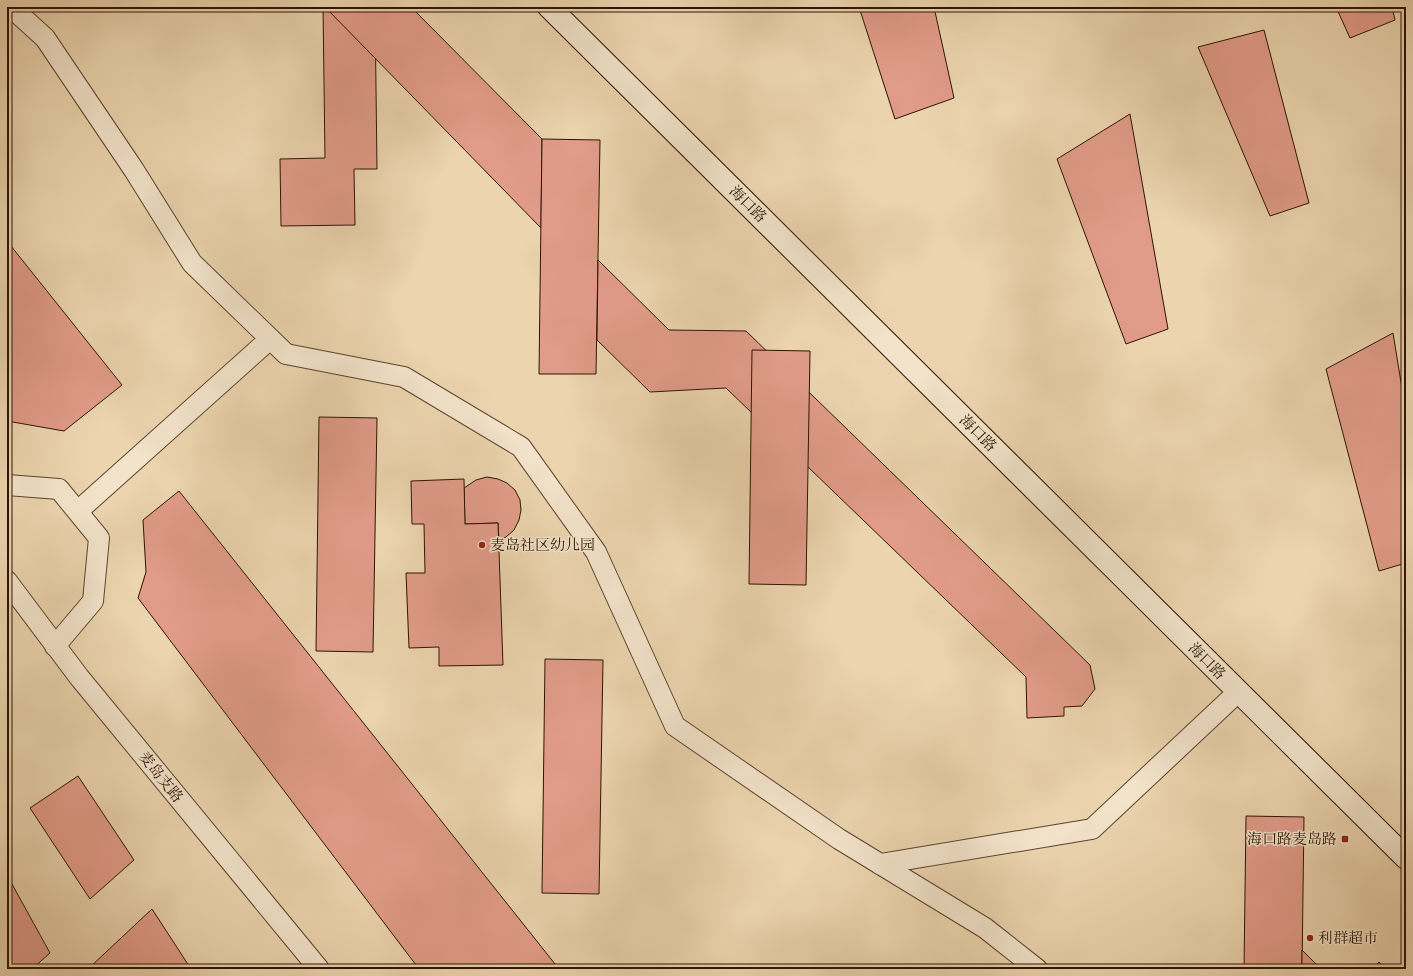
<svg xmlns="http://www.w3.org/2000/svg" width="1413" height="976" viewBox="0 0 1413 976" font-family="'IM FELL French Canon','Noto Serif SC',serif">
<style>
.building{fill:#e19c89;stroke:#2e1404}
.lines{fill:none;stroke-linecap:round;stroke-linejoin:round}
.street-casing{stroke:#5d442e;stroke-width:22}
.secondary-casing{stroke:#2e1404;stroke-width:24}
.street{stroke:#f2e3ca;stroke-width:20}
.secondary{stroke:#f2e3ca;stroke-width:22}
.poi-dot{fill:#8f2418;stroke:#f2e3ca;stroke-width:1.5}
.labels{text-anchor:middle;stroke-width:3;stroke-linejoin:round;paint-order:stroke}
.street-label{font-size:15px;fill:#2e1404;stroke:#f2e3ca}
.poi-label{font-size:15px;fill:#2e1404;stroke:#f2e3ca;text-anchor:start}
</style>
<rect width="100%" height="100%" fill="#ebd4ae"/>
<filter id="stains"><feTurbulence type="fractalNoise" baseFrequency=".005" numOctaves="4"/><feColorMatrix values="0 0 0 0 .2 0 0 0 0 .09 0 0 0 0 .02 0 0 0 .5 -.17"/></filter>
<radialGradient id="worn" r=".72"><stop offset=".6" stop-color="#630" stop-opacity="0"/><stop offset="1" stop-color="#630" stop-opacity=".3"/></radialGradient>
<g class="building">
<polygon points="323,7 375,7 377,169 354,169 355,225 281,226 280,159 325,158"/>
<polygon points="325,7 411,7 542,139 541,228"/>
<polygon points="859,7 934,7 954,98 895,119"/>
<polygon points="1336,7 1392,7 1395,20 1350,38"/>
<polygon points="1264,30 1309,203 1270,216 1198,47"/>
<polygon points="1130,114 1168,329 1126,344 1057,159"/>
<polygon points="542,139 600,140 596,374 539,374"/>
<polygon points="7,241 122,385 64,431 7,421"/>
<polygon points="598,260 669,330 746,331 1090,665 1095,689 1082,706 1064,707 1064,716 1027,718 1026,677 726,388 650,392 597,340"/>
<polygon points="1393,333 1406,413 1406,563 1379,571 1326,369"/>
<polygon points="752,350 810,351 806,585 749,584"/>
<polygon points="319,417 377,418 373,652 316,651"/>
<polygon points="487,477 498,479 507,483 515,490 520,500 521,510 519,520 514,530 506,537 499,541 498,523 465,524 464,488 476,480"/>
<polygon points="464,479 465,524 498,523 503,665 439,666 439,647 409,648 406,573 425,573 424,524 412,524 411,481"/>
<polygon points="179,491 559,969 419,969 138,598 146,572 143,520"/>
<polygon points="545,659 603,660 599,894 542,893"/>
<polygon points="78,776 134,860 90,899 30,808"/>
<polygon points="1246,816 1304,817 1302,969 1244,969"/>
<polygon points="7,875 50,953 32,969 7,969"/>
<polygon points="152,909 191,969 89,969 89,968"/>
<polygon points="1302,950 1321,969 1302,969"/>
<polygon points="1379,962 1386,969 1372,969"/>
</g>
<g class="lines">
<defs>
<g id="street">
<polyline points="11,7 45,38 134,170 192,263 286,354 404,377 521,447 596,552 675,726 839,839 985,928 1037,969"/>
<polyline points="7,485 59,489 99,538 93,601 55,646"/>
<polyline points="78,511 270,339"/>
<polyline points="7,581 79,677 319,969"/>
<polyline points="880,864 1092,829 1238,692"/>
</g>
<polyline id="secondary" points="549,7 1406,858"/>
</defs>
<use href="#street" class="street-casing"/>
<use href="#secondary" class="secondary-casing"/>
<use href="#street" class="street"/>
<use href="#secondary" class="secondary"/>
</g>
<g class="poi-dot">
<circle cx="482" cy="545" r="4"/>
<rect x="1341" y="835" width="8" height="8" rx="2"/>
<circle cx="1310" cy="938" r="4"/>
</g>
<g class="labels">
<g class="street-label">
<text transform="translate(748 204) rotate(45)" y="5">海口路</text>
<text transform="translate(978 433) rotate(45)" y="5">海口路</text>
<text transform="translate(1207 661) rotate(45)" y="5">海口路</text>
<text transform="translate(161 777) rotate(51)" y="5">麦岛支路</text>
</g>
<g class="poi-label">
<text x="490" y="550">麦岛社区幼儿园</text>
<text x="1337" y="844" text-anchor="end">海口路麦岛路</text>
<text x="1318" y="943">利群超市</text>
</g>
</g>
<rect width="1413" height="976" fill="none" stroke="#ebd4ae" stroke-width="24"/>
<rect x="8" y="8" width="1397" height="960" fill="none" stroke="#2e1404" stroke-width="2"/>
<rect x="12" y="12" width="1389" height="952" fill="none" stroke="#2e1404"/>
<rect width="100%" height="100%" filter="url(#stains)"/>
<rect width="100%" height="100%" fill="url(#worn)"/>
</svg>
